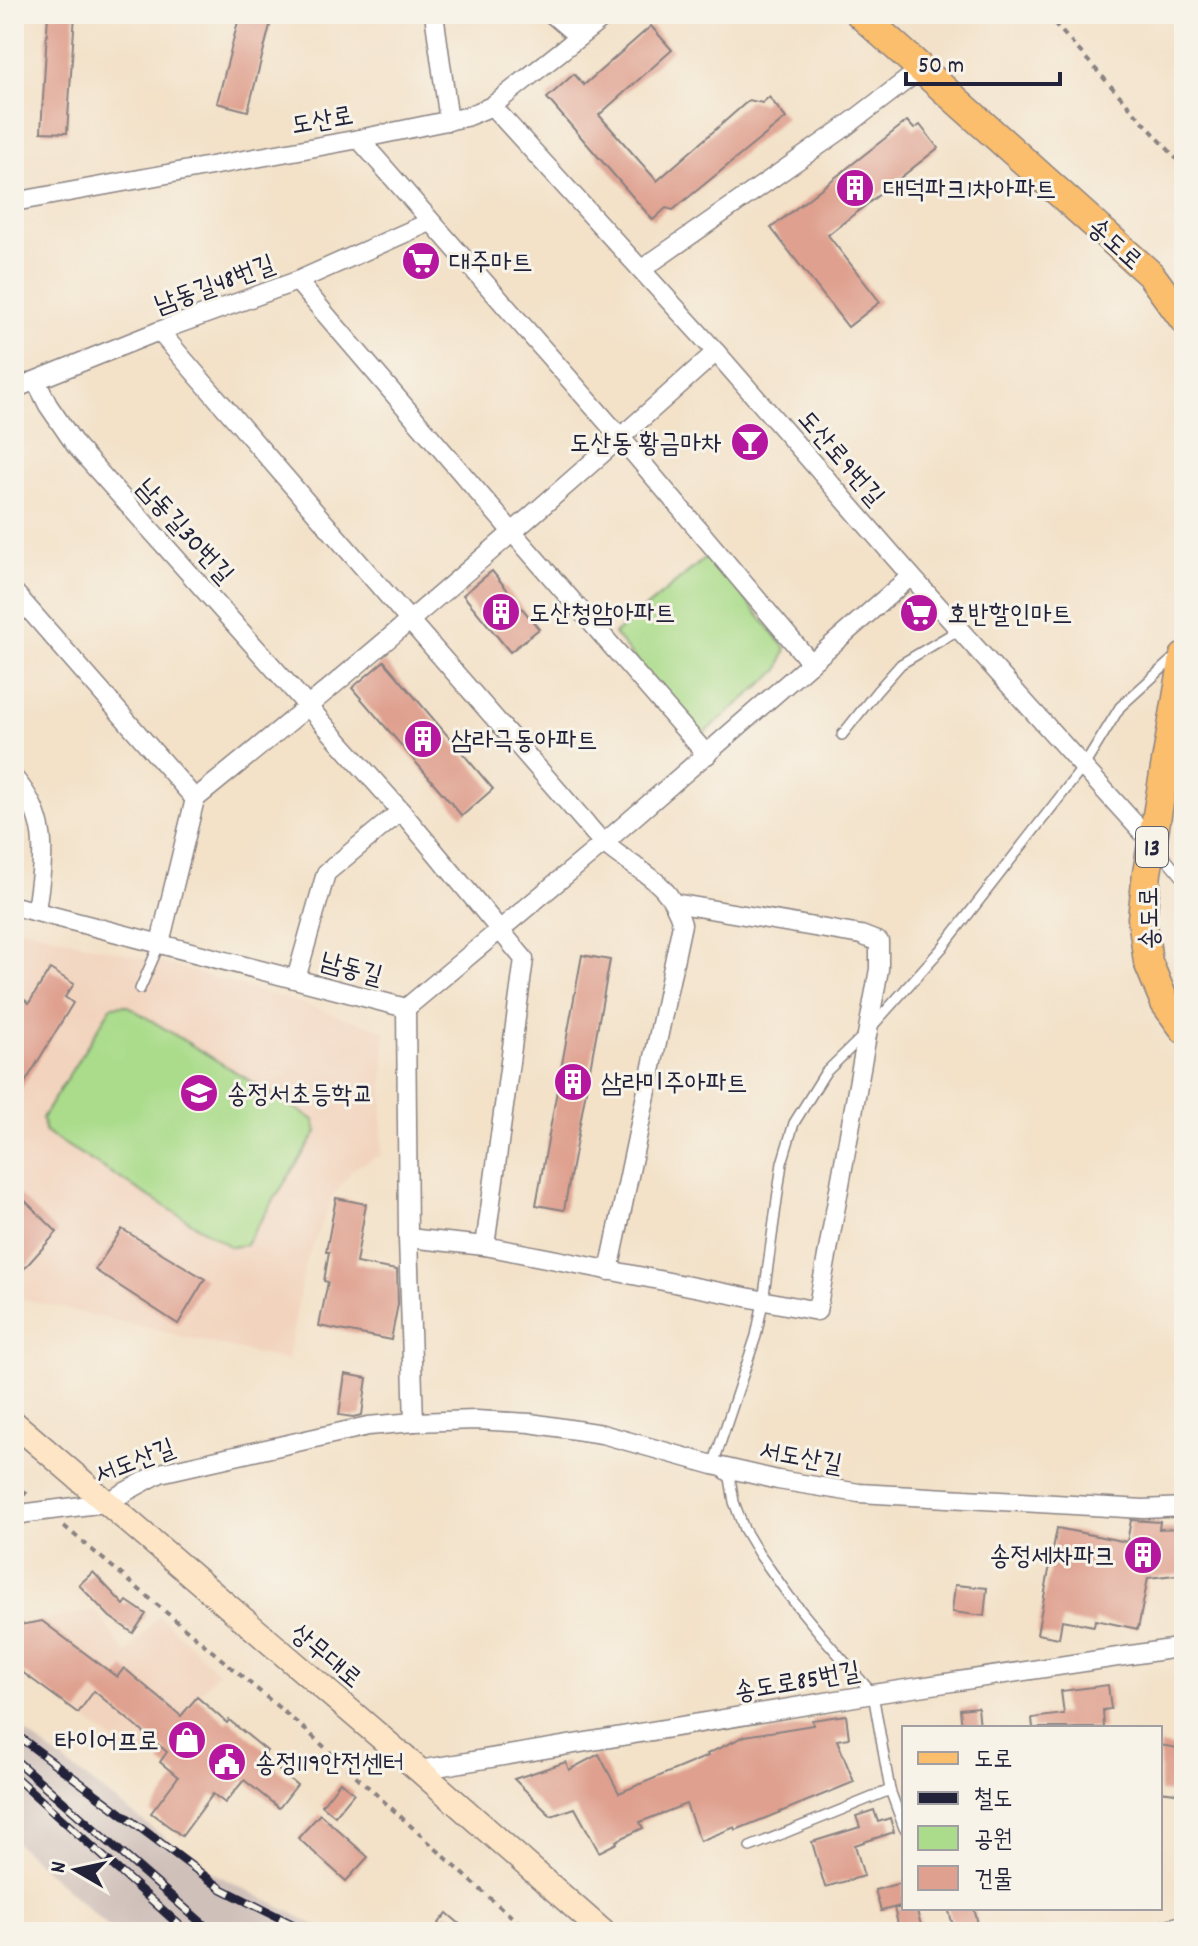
<svg xmlns="http://www.w3.org/2000/svg" width="1198" height="1946" viewBox="0 0 1198 1946" font-family="Dekko,'Poor Story',sans-serif">
<style>
.built{fill:#f2d4be}
.industrial{fill:#cfc0ba}
.green{fill:#aadc8b;stroke:#667f63;stroke-width:2}
.building{fill:#dfa08f}
.lines{fill:none;stroke-linecap:round;stroke-linejoin:round}
.lane-casing{stroke:#8a8282;stroke-width:12}
.street-casing{stroke:#8a8282;stroke-width:21}
.secondary-casing{stroke:#8a8282;stroke-width:27}
.primary-casing{stroke:#8a8282;stroke-width:31}
.path{stroke:#8a8282;stroke-width:4;stroke-dasharray:6 6;stroke-linecap:butt}
.lane{stroke:#fff;stroke-width:9}
.street{stroke:#fff;stroke-width:18}
.secondary{stroke:#fde5c5;stroke-width:24}
.primary{stroke:#fabe6d;stroke-width:28}
.rail-casing{stroke:#22223b;stroke-width:9}
.rail{stroke:#f7f3e8;stroke-width:6;stroke-dasharray:18;stroke-linecap:butt}
.labels{text-anchor:middle;stroke-width:6;stroke-linejoin:round;paint-order:stroke}
.shield{fill:#f7f3e8;stroke:#62616f;stroke-width:2}
.shield-label{font-size:24px;font-weight:bold;fill:#22223b}
.street-label{font-size:26px;fill:#22223b;stroke:#f7f3e8}
.poi-label{font-size:26px;fill:#22223b;stroke:#f7f3e8;text-anchor:start}
</style>
<rect width="100%" height="100%" fill="#f7f3e8"/>
<filter id="ink" filterUnits="userSpaceOnUse"><feTurbulence type="fractalNoise" baseFrequency=".0125" numOctaves="2"/><feDisplacementMap in="SourceGraphic" scale="16" xChannelSelector="R" yChannelSelector="G"/><feConvolveMatrix kernelMatrix="1 2 1 2 8 2 1 2 1" color-interpolation-filters="sRGB"/></filter>
<filter id="wash" filterUnits="userSpaceOnUse"><feTurbulence type="fractalNoise" baseFrequency=".006" numOctaves="4" result="noise"/><feDisplacementMap in="SourceGraphic" scale="32" xChannelSelector="R" yChannelSelector="G"/><feGaussianBlur stdDeviation="1.8" result="paint"/><feColorMatrix in="noise" values="0 0 0 0 0 0 0 0 0 0 0 0 0 0 0 0 0 1.4 0 .05"/><feComposite in="paint" operator="in"/></filter>
<g filter="url(#wash)">
<rect width="100%" height="100%" fill="#f3e1c8"/>
<g class="built">
<polygon points="14,926 170,965 300,1003 385,1031 381,1155 354,1168 333,1196 304,1267 288,1361 14,1297"/>
<polygon points="95,1610 126,1654 159,1615 218,1672 141,1761 18,1669 14,1647 14,1626"/>
</g>
<polygon class="industrial" points="14,1724 209,1871 329,1932 114,1932 14,1841"/>
<g class="green">
<polygon points="709,555 786,648 779,670 699,737 614,634"/>
<polygon points="126,1005 314,1120 317,1132 245,1245 231,1247 45,1132 42,1118 112,1006"/>
</g>
<g id="blocks">
<g class="building">
<polygon points="48,14 75,14 67,133 41,132"/>
<polygon points="240,14 273,14 248,111 217,103"/>
<polygon points="651,26 672,50 599,115 657,181 749,100 762,103 769,97 786,118 673,210 666,208 653,220 547,98 574,74 584,85"/>
<polygon points="907,121 914,129 920,125 938,148 828,235 880,302 848,327 771,228"/>
<polygon points="492,571 539,629 510,652 463,595"/>
<polygon points="384,661 493,789 462,816 352,688"/>
<polygon points="582,955 610,960 564,1210 536,1205"/>
<polygon points="50,969 74,984 65,997 73,1003 14,1101 14,992 29,1003"/>
<polygon points="14,1190 57,1232 14,1280"/>
<polygon points="336,1198 366,1204 356,1263 397,1270 398,1304 391,1340 319,1326 328,1282 324,1281 329,1252 326,1252"/>
<polygon points="122,1229 205,1279 178,1324 95,1270"/>
<polygon points="345,1374 367,1378 362,1415 353,1417 339,1415"/>
<polygon points="1131,1520 1160,1522 1159,1529 1184,1528 1184,1574 1148,1578 1138,1629 1095,1620 1094,1626 1062,1620 1059,1638 1037,1634 1057,1528 1127,1542"/>
<polygon points="93,1572 124,1605 127,1601 146,1614 133,1633 110,1617 79,1585"/>
<polygon points="955,1585 987,1588 984,1616 952,1612"/>
<polygon points="42,1621 117,1677 124,1668 181,1716 197,1697 227,1723 229,1720 267,1751 262,1757 297,1785 279,1808 244,1780 225,1803 213,1794 182,1836 151,1813 178,1777 160,1762 167,1752 94,1691 78,1713 18,1669 14,1647 14,1626"/>
<polygon points="1108,1685 1111,1709 1103,1710 1104,1728 1033,1728 1032,1718 1064,1714 1061,1691"/>
<polygon points="978,1707 980,1728 962,1728 960,1709"/>
<polygon points="846,1715 849,1738 837,1740 854,1782 736,1830 735,1827 700,1841 686,1804 640,1822 643,1828 616,1841 617,1843 599,1852 575,1808 551,1816 514,1779 566,1762 569,1770 599,1754 619,1793 708,1756 707,1754 745,1736 813,1725 812,1720"/>
<polygon points="1160,1745 1184,1749 1184,1794 1160,1791"/>
<polygon points="340,1782 354,1793 335,1816 322,1805"/>
<polygon points="874,1810 878,1822 890,1818 894,1832 855,1845 864,1876 825,1887 812,1842 860,1827 856,1816"/>
<polygon points="320,1814 368,1857 346,1881 298,1838"/>
<polygon points="904,1882 904,1905 881,1911 875,1890"/>
<polygon points="894,1908 916,1908 923,1932 900,1932"/>
<polygon points="948,1908 974,1908 980,1932 955,1932"/>
<polygon points="447,1913 469,1932 432,1932"/>
</g>
</g>
</g>
<g filter="url(#ink)">
<use href="#blocks" fill-opacity="0" stroke="#8a8282" stroke-width="2"/>
<g class="lines">
<defs>
<g id="lane">
<polyline points="842,735 877,691 901,664 960,629"/>
<polyline points="1158,849 1184,880"/>
<polyline points="140,989 160,943"/>
<polyline points="904,1828 890,1790 873,1694 822,1636 789,1596 759,1554 744,1529 734,1502 730,1478 713,1465 756,1336 763,1302 782,1163 794,1123 825,1073 868,1031 942,948 1084,766 1120,707 1176,656"/>
<polyline points="750,1847 890,1790"/>
<polyline points="1137,1932 1184,1920"/>
</g>
<g id="street">
<polyline points="434,14 449,121"/>
<polyline points="552,14 579,37"/>
<polyline points="492,106 716,352 911,576 1152,843"/>
<polyline points="359,139 621,438 811,663"/>
<polyline points="14,202 359,139 466,117 492,106 608,14"/>
<polyline points="642,269 841,130 921,69"/>
<polyline points="297,281 513,533 707,755"/>
<path d="M159,331c141,164 282,327 425,490 6,7 13,16 20,22 32,29 65,34 78,81l-73,347"/>
<polyline points="36,381 48,405 76,446 401,811 524,959 485,1246"/>
<polyline points="14,389 159,331 297,281 430,222"/>
<path d="M14,592l181,207c178,-144 351,-294 521,-447"/>
<path d="M14,778c38,44 29,80 22,133"/>
<polyline points="14,906 406,1008 604,843 911,576"/>
<polyline points="160,943 195,799"/>
<polyline points="296,979 326,873 401,811"/>
<polyline points="406,1008 408,1238 414,1422"/>
<polyline points="408,1238 485,1246 817,1311 879,969 879,942 861,935 674,903"/>
<polyline points="14,1516 28,1513 105,1503 160,1473 368,1426 414,1422 476,1420 530,1423 602,1434 713,1465 778,1480 859,1493 1144,1509 1184,1507"/>
<polyline points="419,1770 873,1694 1184,1647"/>
</g>
<polyline id="secondary" points="14,1423 419,1770 603,1932"/>
<g id="primary">
<polyline points="860,14 1151,275 1184,320"/>
<polyline points="1184,657 1147,873 1142,918 1148,962 1165,1003 1184,1029"/>
</g>
</defs>
<use href="#lane" class="lane-casing"/>
<use href="#street" class="street-casing"/>
<use href="#secondary" class="secondary-casing"/>
<use href="#primary" class="primary-casing"/>
<g class="path">
<polyline points="1046,14 1184,167"/>
<polyline points="14,1482 27,1494"/>
<polyline points="64,1526 309,1733 492,1900 530,1932"/>
</g>
<use href="#lane" class="lane"/>
<use href="#street" class="street"/>
<use href="#secondary" class="secondary"/>
<use href="#primary" class="primary"/>
<defs>
<g id="rail">
<polyline points="14,1733 222,1889 308,1932"/>
<polyline points="14,1759 212,1932"/>
<polyline points="14,1776 187,1932"/>
</g>
</defs>
<use href="#rail" class="rail-casing"/>
<use href="#rail" class="rail"/>
</g>
</g>
<defs>
<symbol id="building-disc" viewBox="-11 -11 22 22"><circle r="9.5" fill="#b5179e" stroke="#f7f3e8"/><path d="M-4-6H4V6H1V3H-1V6H-4ZM-2.5-4.3h1.7v1.8h-1.7ZM.8-4.3h1.7v1.8H.8ZM-2.5-1h1.7V.8h-1.7ZM.8-1h1.7V.8H.8Z" fill="#fff"/></symbol>
<symbol id="supermarket-disc" viewBox="-11 -11 22 22"><circle r="9.5" fill="#b5179e" stroke="#f7f3e8"/><path d="M-6-5.5h2.5l.6 2H6L4.5 2H-2.5L-4.4-4H-6ZM-1.5 3.2a1.3 1.3 0 1 0 .1 0ZM3 3.2a1.3 1.3 0 1 0 .1 0Z" fill="#fff"/></symbol>
<symbol id="bar-disc" viewBox="-11 -11 22 22"><circle r="9.5" fill="#b5179e" stroke="#f7f3e8"/><path d="M-6-5H6L.8 .8V4.5H3.5V6h-7V4.5H-.8V.8Z" fill="#fff"/></symbol>
<symbol id="school-disc" viewBox="-11 -11 22 22"><circle r="9.5" fill="#b5179e" stroke="#f7f3e8"/><path d="M0-5L7-2L0 1L-7-2ZM-4 1L0 2.5L4 1V4Q0 6-4 4Z" fill="#fff"/></symbol>
<symbol id="shop-disc" viewBox="-11 -11 22 22"><circle r="9.5" fill="#b5179e" stroke="#f7f3e8"/><path d="M-5-2.5h2.3a2.7 3.5 0 0 1 5.4 0H5L5.5 6h-11ZM-1.5-2.5h3a1.5 2.3 0 0 0-3 0Z" fill="#fff"/></symbol>
<symbol id="civic-disc" viewBox="-11 -11 22 22"><circle r="9.5" fill="#b5179e" stroke="#f7f3e8"/><path d="M-.6-6.5H3V-4.5H.6V-3L4-1V1h2V6H-6V1h2V-1L-.6-3ZM-1.2 2.5V6h2.4V2.5Z" fill="#fff"/></symbol>
</defs>
<g fill-rule="evenodd">
<use href="#building-disc" x="833" y="166" width="44" height="44"/>
<use href="#supermarket-disc" x="399" y="239" width="44" height="44"/>
<use href="#bar-disc" x="728" y="420" width="44" height="44"/>
<use href="#building-disc" x="479" y="590" width="44" height="44"/>
<use href="#supermarket-disc" x="897" y="591" width="44" height="44"/>
<use href="#building-disc" x="401" y="717" width="44" height="44"/>
<use href="#building-disc" x="551" y="1060" width="44" height="44"/>
<use href="#school-disc" x="177" y="1071" width="44" height="44"/>
<use href="#building-disc" x="1121" y="1533" width="44" height="44"/>
<use href="#shop-disc" x="165" y="1718" width="44" height="44"/>
<use href="#civic-disc" x="205" y="1740" width="44" height="44"/>
</g>
<g class="labels">
<rect class="shield" x="1136" y="827" width="32" height="40" rx="6"/>
<g class="shield-label">
<text x="1152" y="855">13</text>
</g>
<g class="street-label">
<text transform="translate(322 119) rotate(-10)" y="9">도산로</text>
<text transform="translate(1116 243) rotate(42)" y="9">송도로</text>
<text transform="translate(214 283) rotate(-20)" y="9">남동길48번길</text>
<text transform="translate(842 457) rotate(49)" y="9">도산로9번길</text>
<text transform="translate(186 530) rotate(48)" y="9">남동길30번길</text>
<text transform="translate(1148 918) rotate(-91)" y="9">송도로</text>
<text transform="translate(352 967) rotate(15)" y="9">남동길</text>
<text transform="translate(801 1456) rotate(10)" y="9">서도산길</text>
<text transform="translate(134 1460) rotate(-21)" y="9">서도산길</text>
<text transform="translate(327 1655) rotate(40)" y="9">상무대로</text>
<text transform="translate(797 1680) rotate(-10)" y="9">송도로85번길</text>
</g>
<g class="poi-label">
<text x="883" y="197">대덕파크1차아파트</text>
<text x="449" y="270">대주마트</text>
<text x="722" y="451" text-anchor="end">도산동 황금마차</text>
<text x="529" y="621">도산청암아파트</text>
<text x="947" y="622">호반할인마트</text>
<text x="451" y="748">삼라극동아파트</text>
<text x="601" y="1091">삼라미주아파트</text>
<text x="227" y="1102">송정서초등학교</text>
<text x="1115" y="1564" text-anchor="end">송정세차파크</text>
<text x="159" y="1749" text-anchor="end">타이어프로</text>
<text x="255" y="1771">송정119안전센터</text>
</g>
</g>
<rect width="1198" height="1946" fill="none" stroke="#f7f3e8" stroke-width="48"/>
<rect x="902" y="1726" width="260" height="184" fill="#f7f3e8" stroke="#a29fa3" stroke-width="2"/>
<rect x="918" y="1752" width="40" height="12" fill="#fabe6d" stroke="#a29fa3" stroke-width="2"/>
<text x="974" y="1766" font-size="24" fill="#22223b">도로</text>
<rect x="918" y="1792" width="40" height="12" fill="#22223b" stroke="#a29fa3" stroke-width="2"/>
<text x="974" y="1806" font-size="24" fill="#22223b">철도</text>
<rect x="918" y="1826" width="40" height="24" fill="#aadc8b" stroke="#a29fa3" stroke-width="2"/>
<text x="974" y="1846" font-size="24" fill="#22223b">공원</text>
<rect x="918" y="1866" width="40" height="24" fill="#dfa08f" stroke="#a29fa3" stroke-width="2"/>
<text x="974" y="1886" font-size="24" fill="#22223b">건물</text>
<g transform="translate(76 1870) rotate(279)" stroke="#f7f3e8" stroke-width="6" paint-order="stroke">
<path d="M0-6L14 30L0 20L-14 30Z" fill="#22223b"/>
<text y="-12" font-size="22" font-weight="bold" text-anchor="middle" fill="#22223b">N</text>
</g>
<path d="M906 72v12h154v-12" fill="none" stroke="#22223b" stroke-width="4"/>
<text x="918" y="72" font-size="24" fill="#22223b" stroke="#f7f3e8" stroke-width="6" paint-order="stroke">50 m</text>
</svg>
